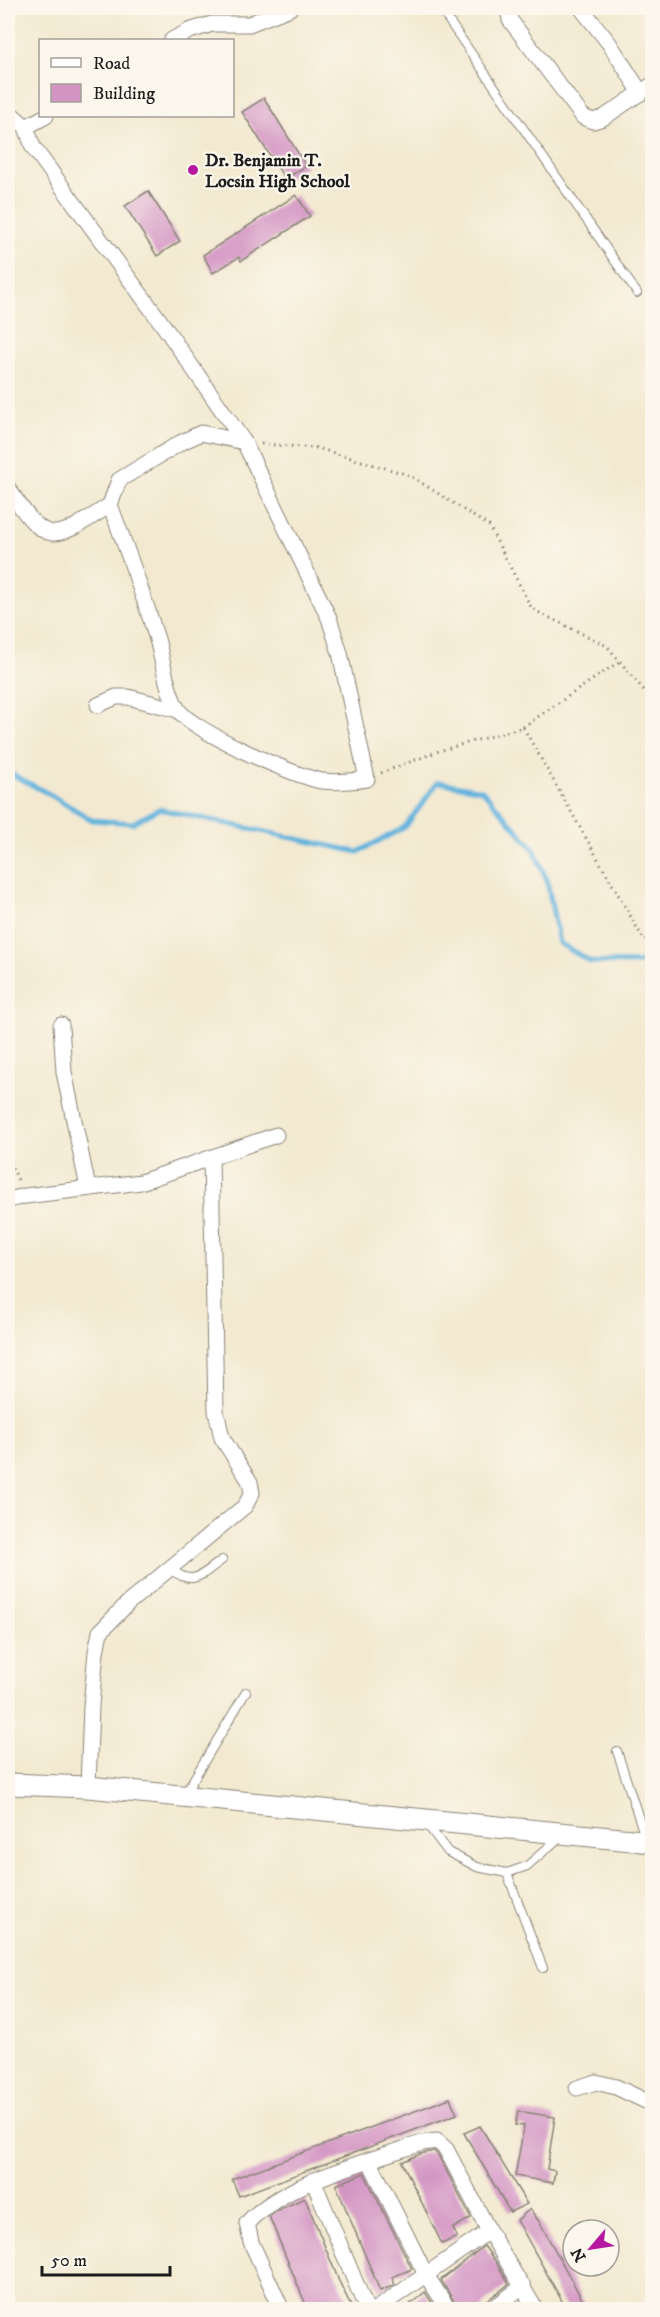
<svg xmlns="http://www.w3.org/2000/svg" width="660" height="2317" viewBox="0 0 660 2317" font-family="'IM FELL DW Pica',serif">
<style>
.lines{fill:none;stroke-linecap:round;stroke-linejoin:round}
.stream{stroke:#62b3dd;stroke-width:5}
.building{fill:#d394c3}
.lane-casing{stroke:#888276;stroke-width:10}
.street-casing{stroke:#888276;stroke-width:17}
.secondary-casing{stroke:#888276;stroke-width:23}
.path{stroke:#888276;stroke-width:3;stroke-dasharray:1.5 4.5;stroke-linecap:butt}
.lane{stroke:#fff;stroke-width:8}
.street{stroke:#fff;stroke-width:15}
.secondary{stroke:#fff;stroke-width:21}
.poi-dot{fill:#b5179e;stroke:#fbf7ec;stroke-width:2}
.labels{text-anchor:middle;stroke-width:4.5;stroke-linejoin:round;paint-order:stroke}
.poi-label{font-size:18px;font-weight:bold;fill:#1c1c1c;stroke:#fbf7ec;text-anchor:start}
</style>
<rect width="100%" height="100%" fill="#fbf7ec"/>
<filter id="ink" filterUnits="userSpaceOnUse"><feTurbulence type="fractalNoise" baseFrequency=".0167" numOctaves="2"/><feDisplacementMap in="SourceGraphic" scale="12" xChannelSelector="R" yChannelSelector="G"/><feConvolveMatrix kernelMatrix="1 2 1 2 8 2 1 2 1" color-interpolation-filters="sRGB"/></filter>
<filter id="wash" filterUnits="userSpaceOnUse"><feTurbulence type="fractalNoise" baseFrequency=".008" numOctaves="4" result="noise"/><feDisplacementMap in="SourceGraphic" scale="24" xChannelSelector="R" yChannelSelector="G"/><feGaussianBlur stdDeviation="1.35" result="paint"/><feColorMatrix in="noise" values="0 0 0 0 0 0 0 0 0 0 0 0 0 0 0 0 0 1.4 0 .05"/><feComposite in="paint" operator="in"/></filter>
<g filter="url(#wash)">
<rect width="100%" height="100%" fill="#f3e9d0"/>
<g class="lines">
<polyline class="stream" points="8,772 49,794 92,820 133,823 159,809 358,852 405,827 438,782 482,790 534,849 547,881 559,943 591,962 637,963 652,961"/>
</g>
<g id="blocks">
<g class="building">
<polygon points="264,98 306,166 285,179 242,112"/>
<polygon points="148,191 180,241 157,256 125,206"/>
<polygon points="296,195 310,216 241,261 239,257 213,273 203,255"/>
<polygon points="450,2098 457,2114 239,2196 232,2179"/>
<polygon points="518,2111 555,2117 547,2169 555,2171 553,2183 515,2176 524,2126 515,2125"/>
<polygon points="480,2126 527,2204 510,2212 464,2133"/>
<polygon points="434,2151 438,2155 471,2218 453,2228 457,2237 442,2244 402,2162 420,2154"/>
<polygon points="364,2173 412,2269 392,2277 395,2285 380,2291 336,2185"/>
<polygon points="305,2198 339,2281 353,2310 308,2310 269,2216 282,2208"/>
<polygon points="530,2209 540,2223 588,2310 567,2310 517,2220"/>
<polygon points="484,2246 496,2262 509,2284 485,2302 481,2310 459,2310 441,2280"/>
<polygon points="425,2292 437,2310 403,2310"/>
</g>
</g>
</g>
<g filter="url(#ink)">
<use href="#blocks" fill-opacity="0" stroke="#888276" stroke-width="1.5"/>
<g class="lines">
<defs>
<g id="lane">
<polyline points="440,8 637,293"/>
<path d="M170,1569c24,18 31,6 52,-9"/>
<polyline points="617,1751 646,1840"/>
<polyline points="184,1795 246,1692"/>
<polyline points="426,1823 448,1852 477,1867 507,1873 527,1866 560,1837"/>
<polyline points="507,1873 543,1968"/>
</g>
<g id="street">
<polyline points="508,8 510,20 583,117 593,121 603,118 652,85"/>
<polyline points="581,8 609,43 641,93"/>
<polyline points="172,40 189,31 212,24 249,24 290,8"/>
<polyline points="8,111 26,127 46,116"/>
<path d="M8,488c39,60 45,54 102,17 17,44 33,89 47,134 6,22 9,49 20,69 12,22 119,69 145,73 15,2 31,0 45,-2l-27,-126 -11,-35 -85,-176 -81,-117 -130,-178 -7,-20"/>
<polyline points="110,505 119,480 180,443 201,433 244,442"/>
<polyline points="98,705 116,697 128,697 178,710"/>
<polyline points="61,1025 64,1072 88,1188"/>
<polyline points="8,1200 25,1196 141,1182 276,1135"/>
<polyline points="88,1787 91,1706 96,1652 100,1632 128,1603 245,1506 252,1493 250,1482 222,1438 216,1411 211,1158"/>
<polyline points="577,2088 596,2082 616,2087 652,2104"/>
<polyline points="369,2160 426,2275 449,2310"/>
<polyline points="313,2180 367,2310"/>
<path d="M282,2310l-31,-68 -4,-19c37,-40 123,-63 175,-80l15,-2 9,8 43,82 47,79"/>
<polyline points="375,2310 489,2231"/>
<polyline points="491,2310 523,2286"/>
</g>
<polyline id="secondary" points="8,1784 88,1787 652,1842"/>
</defs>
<use href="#lane" class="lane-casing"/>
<use href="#street" class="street-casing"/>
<use href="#secondary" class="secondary-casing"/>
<g class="path">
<polyline points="261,444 317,448 409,475 489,526 532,609 607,646 652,700"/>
<polyline points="523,727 620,661"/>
<polyline points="381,773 439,751 523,727 644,940 652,939"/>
<polyline points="8,1114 11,1165 19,1182"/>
</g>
<use href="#lane" class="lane"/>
<use href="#street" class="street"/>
<use href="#secondary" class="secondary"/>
</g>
</g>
<circle class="poi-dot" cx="193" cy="170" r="6"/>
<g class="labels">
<g class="poi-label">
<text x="205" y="166">Dr. Benjamin T.<tspan x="205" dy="21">Locsin High School</tspan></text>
</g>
</g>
<rect width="660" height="2317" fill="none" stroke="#fbf7ec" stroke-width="30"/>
<rect x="39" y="39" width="195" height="78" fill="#fbf7ec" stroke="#a29f99" stroke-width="1.5"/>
<rect x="51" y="58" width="30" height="9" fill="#ffffff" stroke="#a29f99" stroke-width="1.5"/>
<text x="93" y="69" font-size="18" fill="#1c1c1c">Road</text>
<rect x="51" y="84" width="30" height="18" fill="#d394c3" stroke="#a29f99" stroke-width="1.5"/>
<text x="93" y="99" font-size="18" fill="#1c1c1c">Building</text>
<g transform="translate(591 2248) rotate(241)"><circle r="28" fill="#fbf7ec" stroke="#a29f99" stroke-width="1.5"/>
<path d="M0-4.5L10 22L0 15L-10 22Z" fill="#b5179e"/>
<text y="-9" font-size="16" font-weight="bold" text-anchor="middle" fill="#1c1c1c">N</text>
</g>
<path d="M42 2266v9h128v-9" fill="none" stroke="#1c1c1c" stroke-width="3"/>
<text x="51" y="2266" font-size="18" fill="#1c1c1c" stroke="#fbf7ec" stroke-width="4.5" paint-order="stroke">50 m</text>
</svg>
